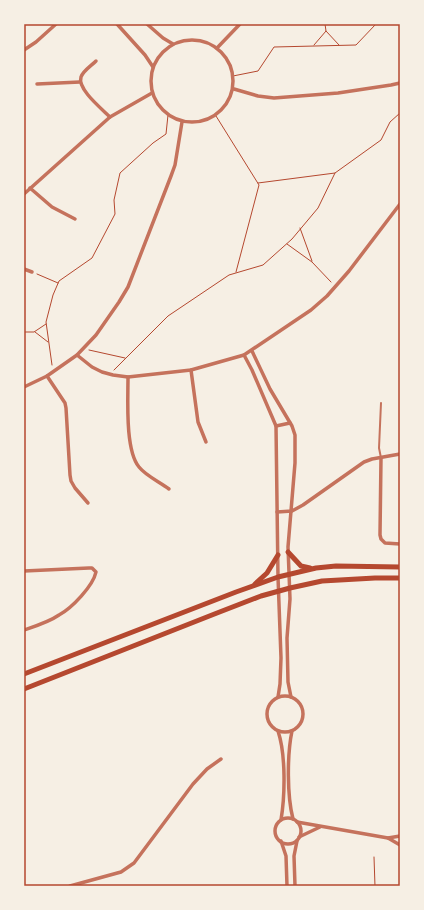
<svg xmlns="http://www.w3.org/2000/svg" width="424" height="910" viewBox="0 0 424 910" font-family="'Roboto Condensed',sans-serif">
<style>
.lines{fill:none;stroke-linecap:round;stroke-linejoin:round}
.path{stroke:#b5482f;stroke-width:1}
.service{stroke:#c5725c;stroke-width:2}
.minor{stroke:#c5725c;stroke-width:3.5}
.secondary{stroke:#b5482f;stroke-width:5}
.neatline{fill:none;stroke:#b5482f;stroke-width:1.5}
</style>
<rect width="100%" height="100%" fill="#f6efe4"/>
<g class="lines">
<g class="path">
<polyline points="326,31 339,45"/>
<polyline points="314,45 326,31 325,24"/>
<polyline points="233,76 258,71 274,47 356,45 376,24"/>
<polyline points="216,116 259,185 236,272"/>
<polyline points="258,183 335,173 381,140 390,122 400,113"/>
<polyline points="300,228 312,261"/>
<polyline points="287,244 312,262 331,282"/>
<polyline points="37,274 58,283"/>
<polyline points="24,332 34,332 46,324"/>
<polyline points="35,332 48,342"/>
<polyline points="89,350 125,358"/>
<polyline points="52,365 46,322 53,295 59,281 92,258 115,214 114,200 120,173 153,143 166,134 168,115"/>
<polyline points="114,370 168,316 229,275 263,265 292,239 318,208 335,173"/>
<polyline points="374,857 375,886"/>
</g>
<polyline class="service" points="381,458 379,448 381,403"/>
<g class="minor">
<polyline points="117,24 145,55 153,67"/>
<polyline points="147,24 163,38 173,44"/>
<circle cx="192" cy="81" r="41"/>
<polyline points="217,48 240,24"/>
<polyline points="24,50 36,42 56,24"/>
<path d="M96,61c-5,5 -13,10 -15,16 -4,12 21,32 29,40"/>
<polyline points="37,84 80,82"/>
<polyline points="234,89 258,96 274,98 338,93 391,85 400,83"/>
<polyline points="30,188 52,207 75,219"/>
<polyline points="24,194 110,117 152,93"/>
<polyline points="24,269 32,272"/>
<polyline points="252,351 270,389 292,426 295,435 295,463 288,547 290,599 287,638 288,682 291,697"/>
<polyline points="77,355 92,367 102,372 113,375 128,377 191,370 244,355 311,310 327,296 349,271 400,204"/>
<polyline points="244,355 252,370 276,426 278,577 281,658 280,684 278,697"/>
<polyline points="191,370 198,422 206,442"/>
<polyline points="47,376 65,403 66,408 70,475 71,481 75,488 88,503"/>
<path d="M128,377c0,23 -3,73 11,90 7,9 21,15 30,22"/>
<polyline points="24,387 47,376 77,355 96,335 119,302 128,287 171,176 175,165 182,122"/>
<polyline points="276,426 290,423"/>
<polyline points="381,458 380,535 381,539 385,543 400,544"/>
<polyline points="277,512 292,511 303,505 364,462 372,459 400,454"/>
<path d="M24,571l65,-3h3l4,4c-3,14 -24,36 -37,43 -10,7 -23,11 -35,15"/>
<circle cx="285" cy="714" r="18"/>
<path d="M278,731c8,24 7,65 3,89"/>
<path d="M292,731c-5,24 -5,65 1,88"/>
<circle cx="288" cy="831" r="13"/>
<polyline points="297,822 388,838 400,845"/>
<polyline points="299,837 320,827"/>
<polyline points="388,838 400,836"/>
<polyline points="281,841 286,856 287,886"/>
<polyline points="70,886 121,872 134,863 193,784 207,769 221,759"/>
<polyline points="295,886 294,856 297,841"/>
</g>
<g class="secondary">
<polyline points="288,552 301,566 310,568"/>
<polyline points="255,584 267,573 278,555"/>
<polyline points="24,674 236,592 278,577 316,568 336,566 400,567"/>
<polyline points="24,689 217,613 261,596 290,588 322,581 375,578 400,578"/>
</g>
</g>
<rect width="424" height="910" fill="none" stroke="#f6efe4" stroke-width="50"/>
<rect x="25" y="25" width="374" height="860" class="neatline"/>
</svg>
